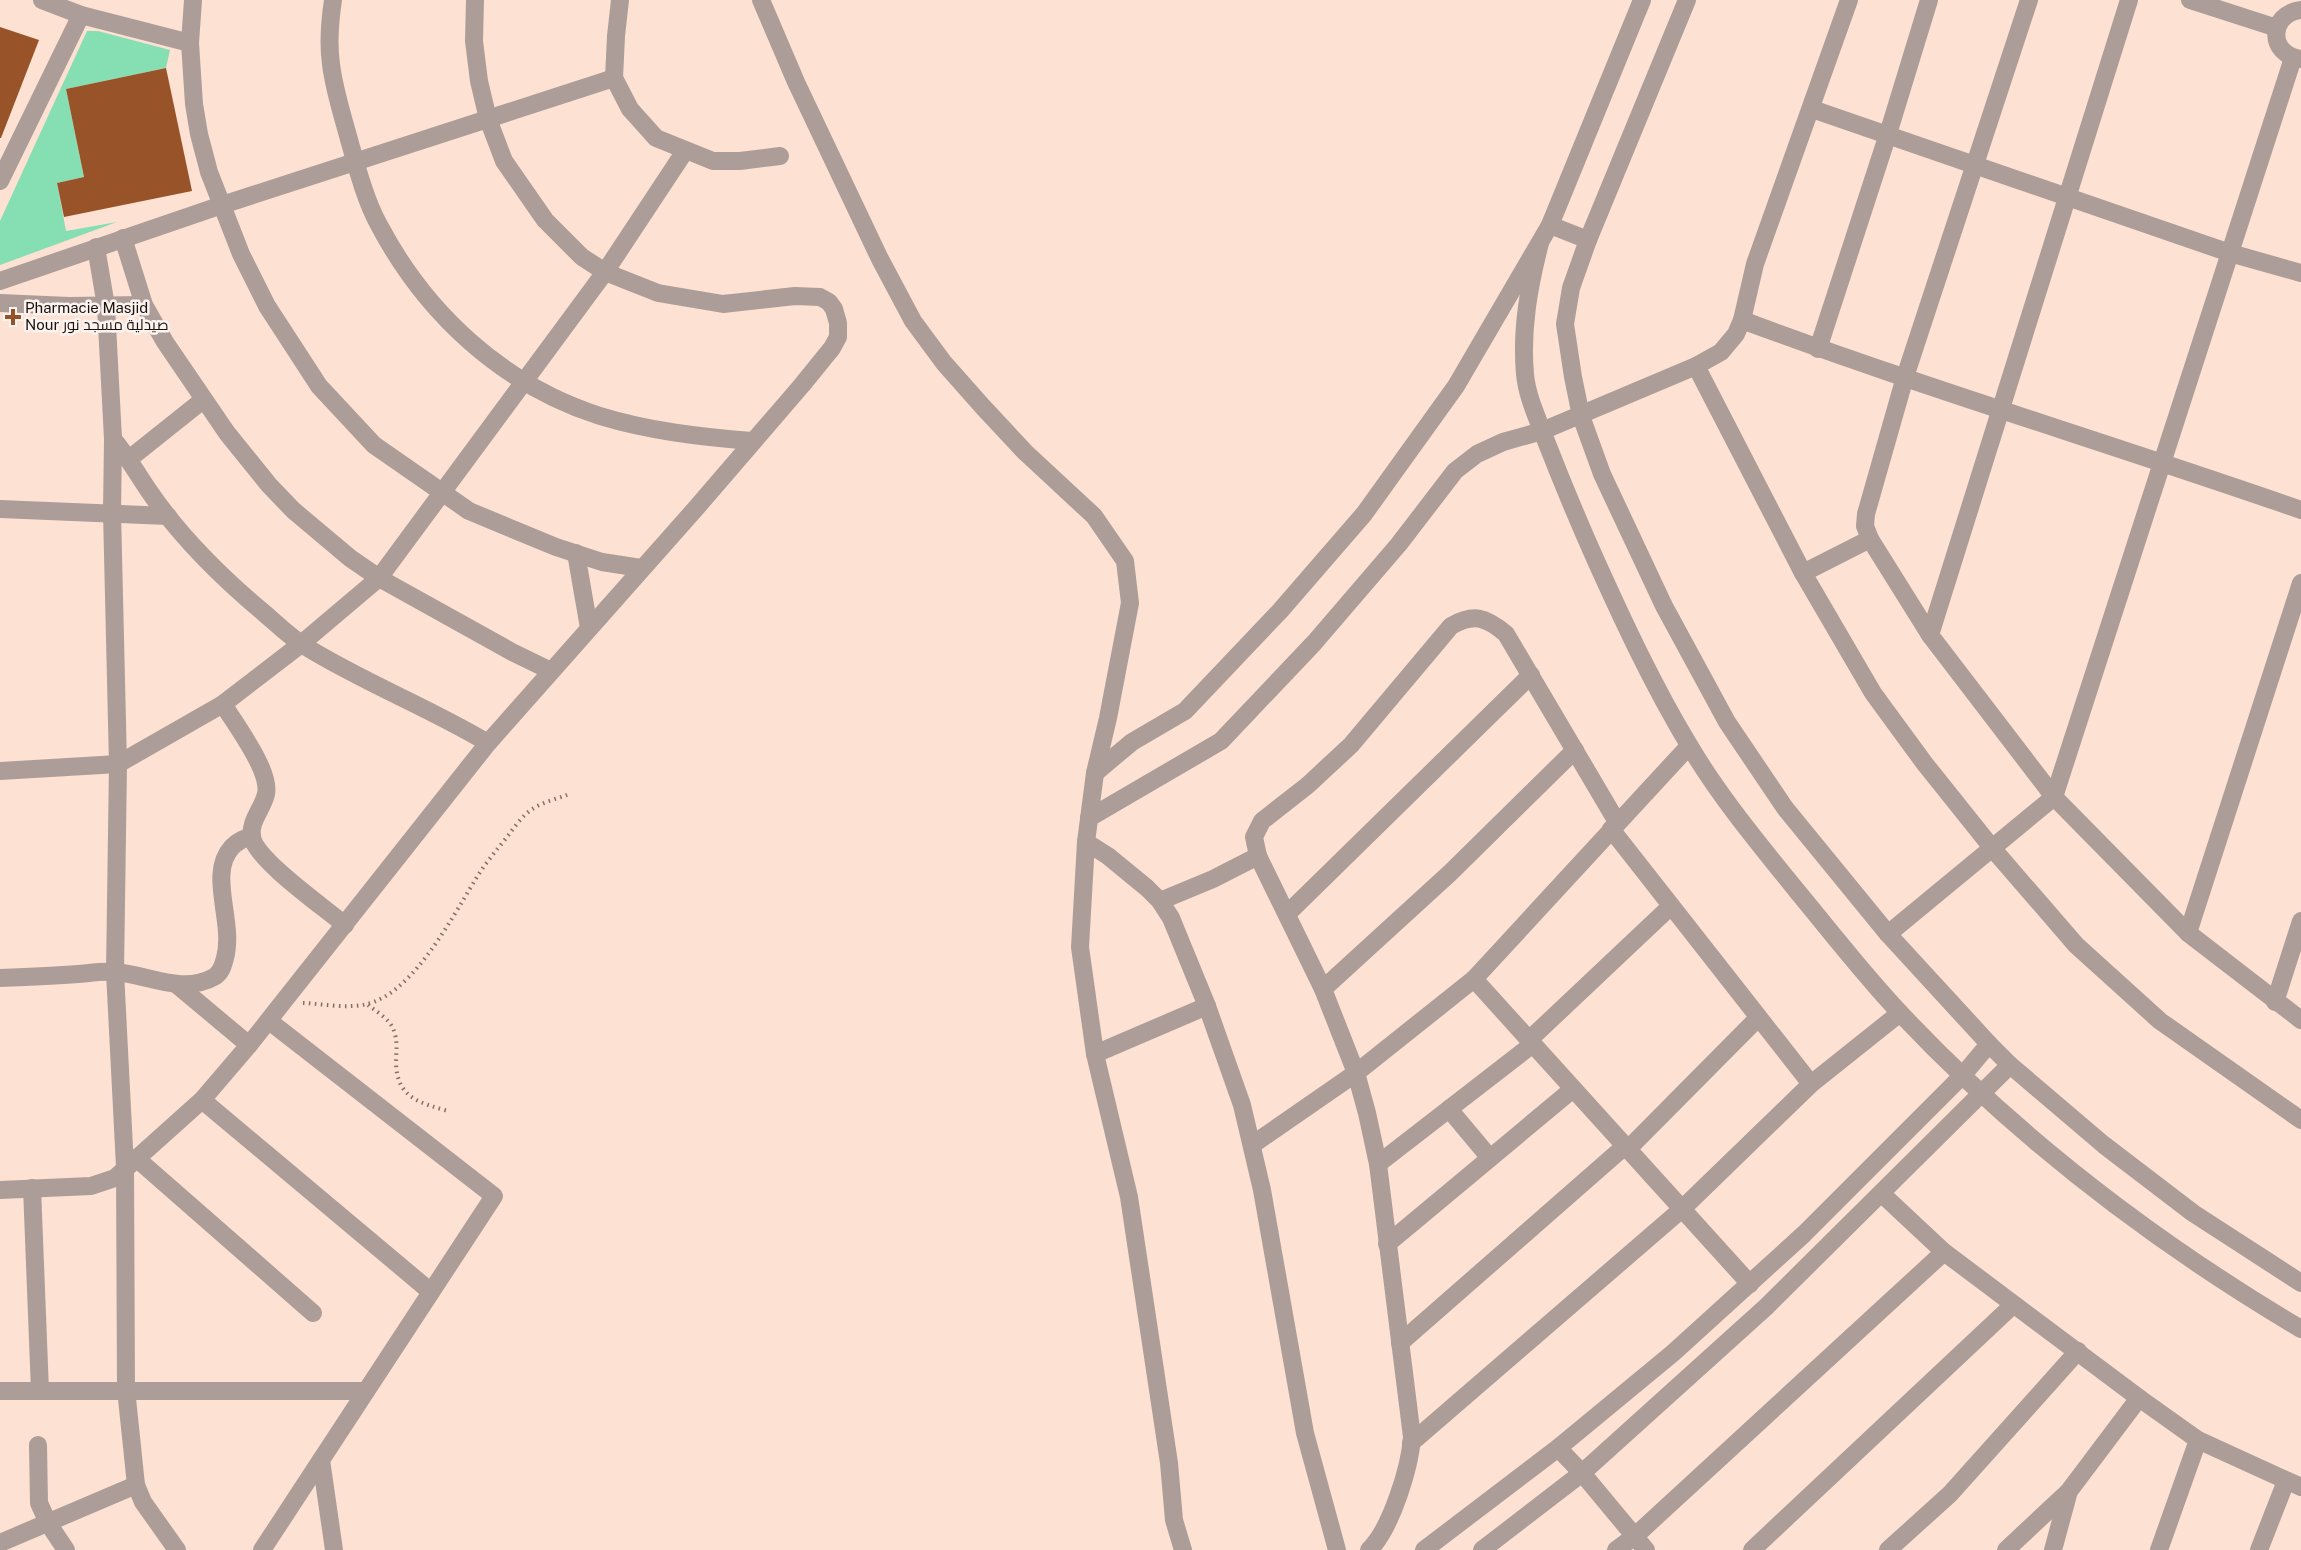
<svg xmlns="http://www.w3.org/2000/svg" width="2301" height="1550" viewBox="0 0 2301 1550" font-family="'Public Sans',Cairo,sans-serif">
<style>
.green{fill:#86deb3}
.building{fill:#985328}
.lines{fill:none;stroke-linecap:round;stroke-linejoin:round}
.path{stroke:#826f65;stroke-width:4;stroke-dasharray:1.5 4.5;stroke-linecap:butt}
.minor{stroke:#ad9d98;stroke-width:18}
.tertiary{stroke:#ad9d98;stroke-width:18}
.poi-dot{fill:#975128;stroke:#fbf3f0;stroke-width:2}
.labels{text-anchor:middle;stroke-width:5;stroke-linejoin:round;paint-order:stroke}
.poi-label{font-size:15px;fill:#1c110a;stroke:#fbf3f0;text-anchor:start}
</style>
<rect width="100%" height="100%" fill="#fde1d2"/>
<polygon class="green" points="87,31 98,31 170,50 166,68 66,89 84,177 57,183 66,231 117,222 0,265 0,221"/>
<g class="building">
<polygon points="0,27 39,40 1,138 0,138"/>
<polygon points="166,68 192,191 64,217 57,183 84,177 66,89"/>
</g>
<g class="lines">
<g class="path">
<path d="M303,1003c21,1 44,6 64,1 46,-11 84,-85 107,-122 9,-16 21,-30 33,-45 7,-9 14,-20 24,-27 11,-8 26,-11 38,-16"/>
<path d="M368,1005c9,7 22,14 26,26 4,11 2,21 2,32 1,35 24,40 52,48"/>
</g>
<g class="minor">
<polyline points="42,0 81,15 190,43"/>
<polyline points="193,0 190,43 194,104 199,134 209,172 241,254 267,306 319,386 374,445 469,511 556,547 602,562 641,568"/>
<path d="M333,0c-3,20 -5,43 -2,64 3,26 12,53 19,79 7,25 16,59 29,82 47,89 124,160 221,191 49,15 101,21 152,25"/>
<polyline points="620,0 616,36 614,78 630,109 656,138 713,161 740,161 780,156"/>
<polyline points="1687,0 1588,240 1571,288 1565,324 1573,377 1581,416 1602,474 1664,606 1727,722 1785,808 1888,934 1989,1044 2010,1065 2104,1145 2193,1213 2301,1283"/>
<polyline points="2029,0 1905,377 1866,514 1865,526 1870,539 1930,635 2054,797 2188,933 2301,1020"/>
<polyline points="2190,0 2277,28"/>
<path d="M2301,10c-33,4 -33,45 0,49"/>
<polyline points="1812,109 2230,253 2301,273"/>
<polyline points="0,181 81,15"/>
<polyline points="1550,225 1588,240"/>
<polyline points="123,238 144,305 165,342 227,433 269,485 293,510 350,558 379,578 512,652 551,671"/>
<path d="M1540,243c-11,43 -19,86 -15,131 2,23 13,45 21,67 16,41 33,82 51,122 28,62 57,124 92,182 30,51 70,99 108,146 34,41 67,84 104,123 116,123 255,229 400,315"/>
<polyline points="96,247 106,306 113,439 112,512 118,764 115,972 125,1167 126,1389 136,1485 143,1502 177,1550"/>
<polyline points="0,281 222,205 614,78"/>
<polyline points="0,303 69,306 144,305"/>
<path d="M1742,320c185,69 373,125 559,190"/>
<polyline points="1818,349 1888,134 1929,0"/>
<polyline points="1696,366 1721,352 1736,334 1742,320 1755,264 1849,0"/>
<path d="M113,439c14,17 24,34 36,52 32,47 72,86 115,122 13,11 25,23 39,32 59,37 125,62 185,98"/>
<polyline points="129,459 203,400"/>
<polyline points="0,509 168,516"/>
<polyline points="576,553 589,628"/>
<polyline points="1803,573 1873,693 1925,764 1993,849 2076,945 2160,1021 2301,1120"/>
<polyline points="1930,635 2129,0"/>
<path d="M223,704c12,20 48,67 43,90 -3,14 -17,28 -14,43 4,23 73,71 93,88"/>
<polyline points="0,771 118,764 223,704 301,644 379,578 605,272 685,151"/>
<polyline points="1095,773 1132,742 1185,711 1280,611 1364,514 1456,386 1550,225 1642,0"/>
<polyline points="1089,818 1221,741 1314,643 1399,544 1455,471 1477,454 1503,442 1542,431 1696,366 1803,573 1870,539"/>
<polyline points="1611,829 1811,1084"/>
<polyline points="1086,842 1108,856 1147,888 1160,901 1171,918 1207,1006 1242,1105 1262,1190 1305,1433 1337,1550"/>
<path d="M1258,856l-4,-19 8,-16 46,-36 43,-40 100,-119c23,-13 35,-9 55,8l111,188"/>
<path d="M1160,901l53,-22 45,-23 65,133 33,84 11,40 11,51 34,273c-2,30 -21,92 -43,113"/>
<polyline points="1287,914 1531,675"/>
<polyline points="2188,933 2301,583"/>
<polyline points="1888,934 2054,797 2293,58"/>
<path d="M0,978c26,-1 52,-2 78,-4 12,-1 25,-3 37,-2 32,2 67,23 99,5 7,-4 9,-11 11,-19 10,-36 -18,-84 7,-111 6,-6 12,-9 20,-11"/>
<polyline points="1474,979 1750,1284"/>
<polyline points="176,984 249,1045"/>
<polyline points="1323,989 1450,873 1575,750"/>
<polyline points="2275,1002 2301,921"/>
<polyline points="1529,1040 1671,906"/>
<polyline points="1095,1054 1207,1006"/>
<polyline points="202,1100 431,1292"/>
<polyline points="1449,1109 1490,1158"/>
<polyline points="1252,1145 1356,1073 1474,979 1689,746"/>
<polyline points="1628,1149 1758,1018"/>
<polyline points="136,1158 313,1313"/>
<polyline points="1378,1164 1533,1044"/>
<polyline points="32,1188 40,1391"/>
<polyline points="0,1190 91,1186 115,1178 202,1100 249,1045 488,743 697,507 802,385 832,348 838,337 838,323 834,309 829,302 820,297 795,296 723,304 658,293 605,272 582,257 545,220 504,161 488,119 479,81 474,41 475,0"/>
<polyline points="1882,1194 1944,1252 2139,1398 2198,1440 2301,1487"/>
<polyline points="1387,1244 1573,1089"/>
<polyline points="1400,1343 1625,1146"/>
<polyline points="0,1391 366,1391"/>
<polyline points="1411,1443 1682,1209 1811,1084 1900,1013"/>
<polyline points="38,1445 39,1503 48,1523 66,1550"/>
<polyline points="1558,1448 1582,1473 1646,1550"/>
<polyline points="321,1460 334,1550"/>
<polyline points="0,1543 136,1485"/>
<polyline points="262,1550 494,1196 269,1021"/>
<polyline points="1424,1550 1558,1448 1673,1353 1804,1234 1963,1075 1989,1044"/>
<polyline points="1482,1550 1582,1473 1766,1307 2010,1065"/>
<polyline points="1616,1550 1635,1536 1944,1252"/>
<polyline points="1752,1550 2013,1305"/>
<polyline points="1888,1550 1950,1494 2078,1351"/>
<polyline points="2006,1550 2068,1492"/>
<polyline points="2053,1550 2069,1491 2139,1398"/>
<polyline points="2159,1550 2198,1440"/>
<polyline points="2259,1550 2286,1481"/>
</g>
<polyline class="tertiary" points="761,0 796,82 880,259 913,321 944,363 983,407 1025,452 1094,516 1125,561 1130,603 1108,718 1095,773 1086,842 1080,947 1095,1054 1129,1197 1169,1463 1174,1520 1183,1550"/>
</g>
<path class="poi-dot" d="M10 308h6v6h6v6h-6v6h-6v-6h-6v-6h6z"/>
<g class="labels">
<g class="poi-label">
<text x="25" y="313">Pharmacie Masjid<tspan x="25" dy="17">Nour صيدلية مسجد نور</tspan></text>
</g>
</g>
</svg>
